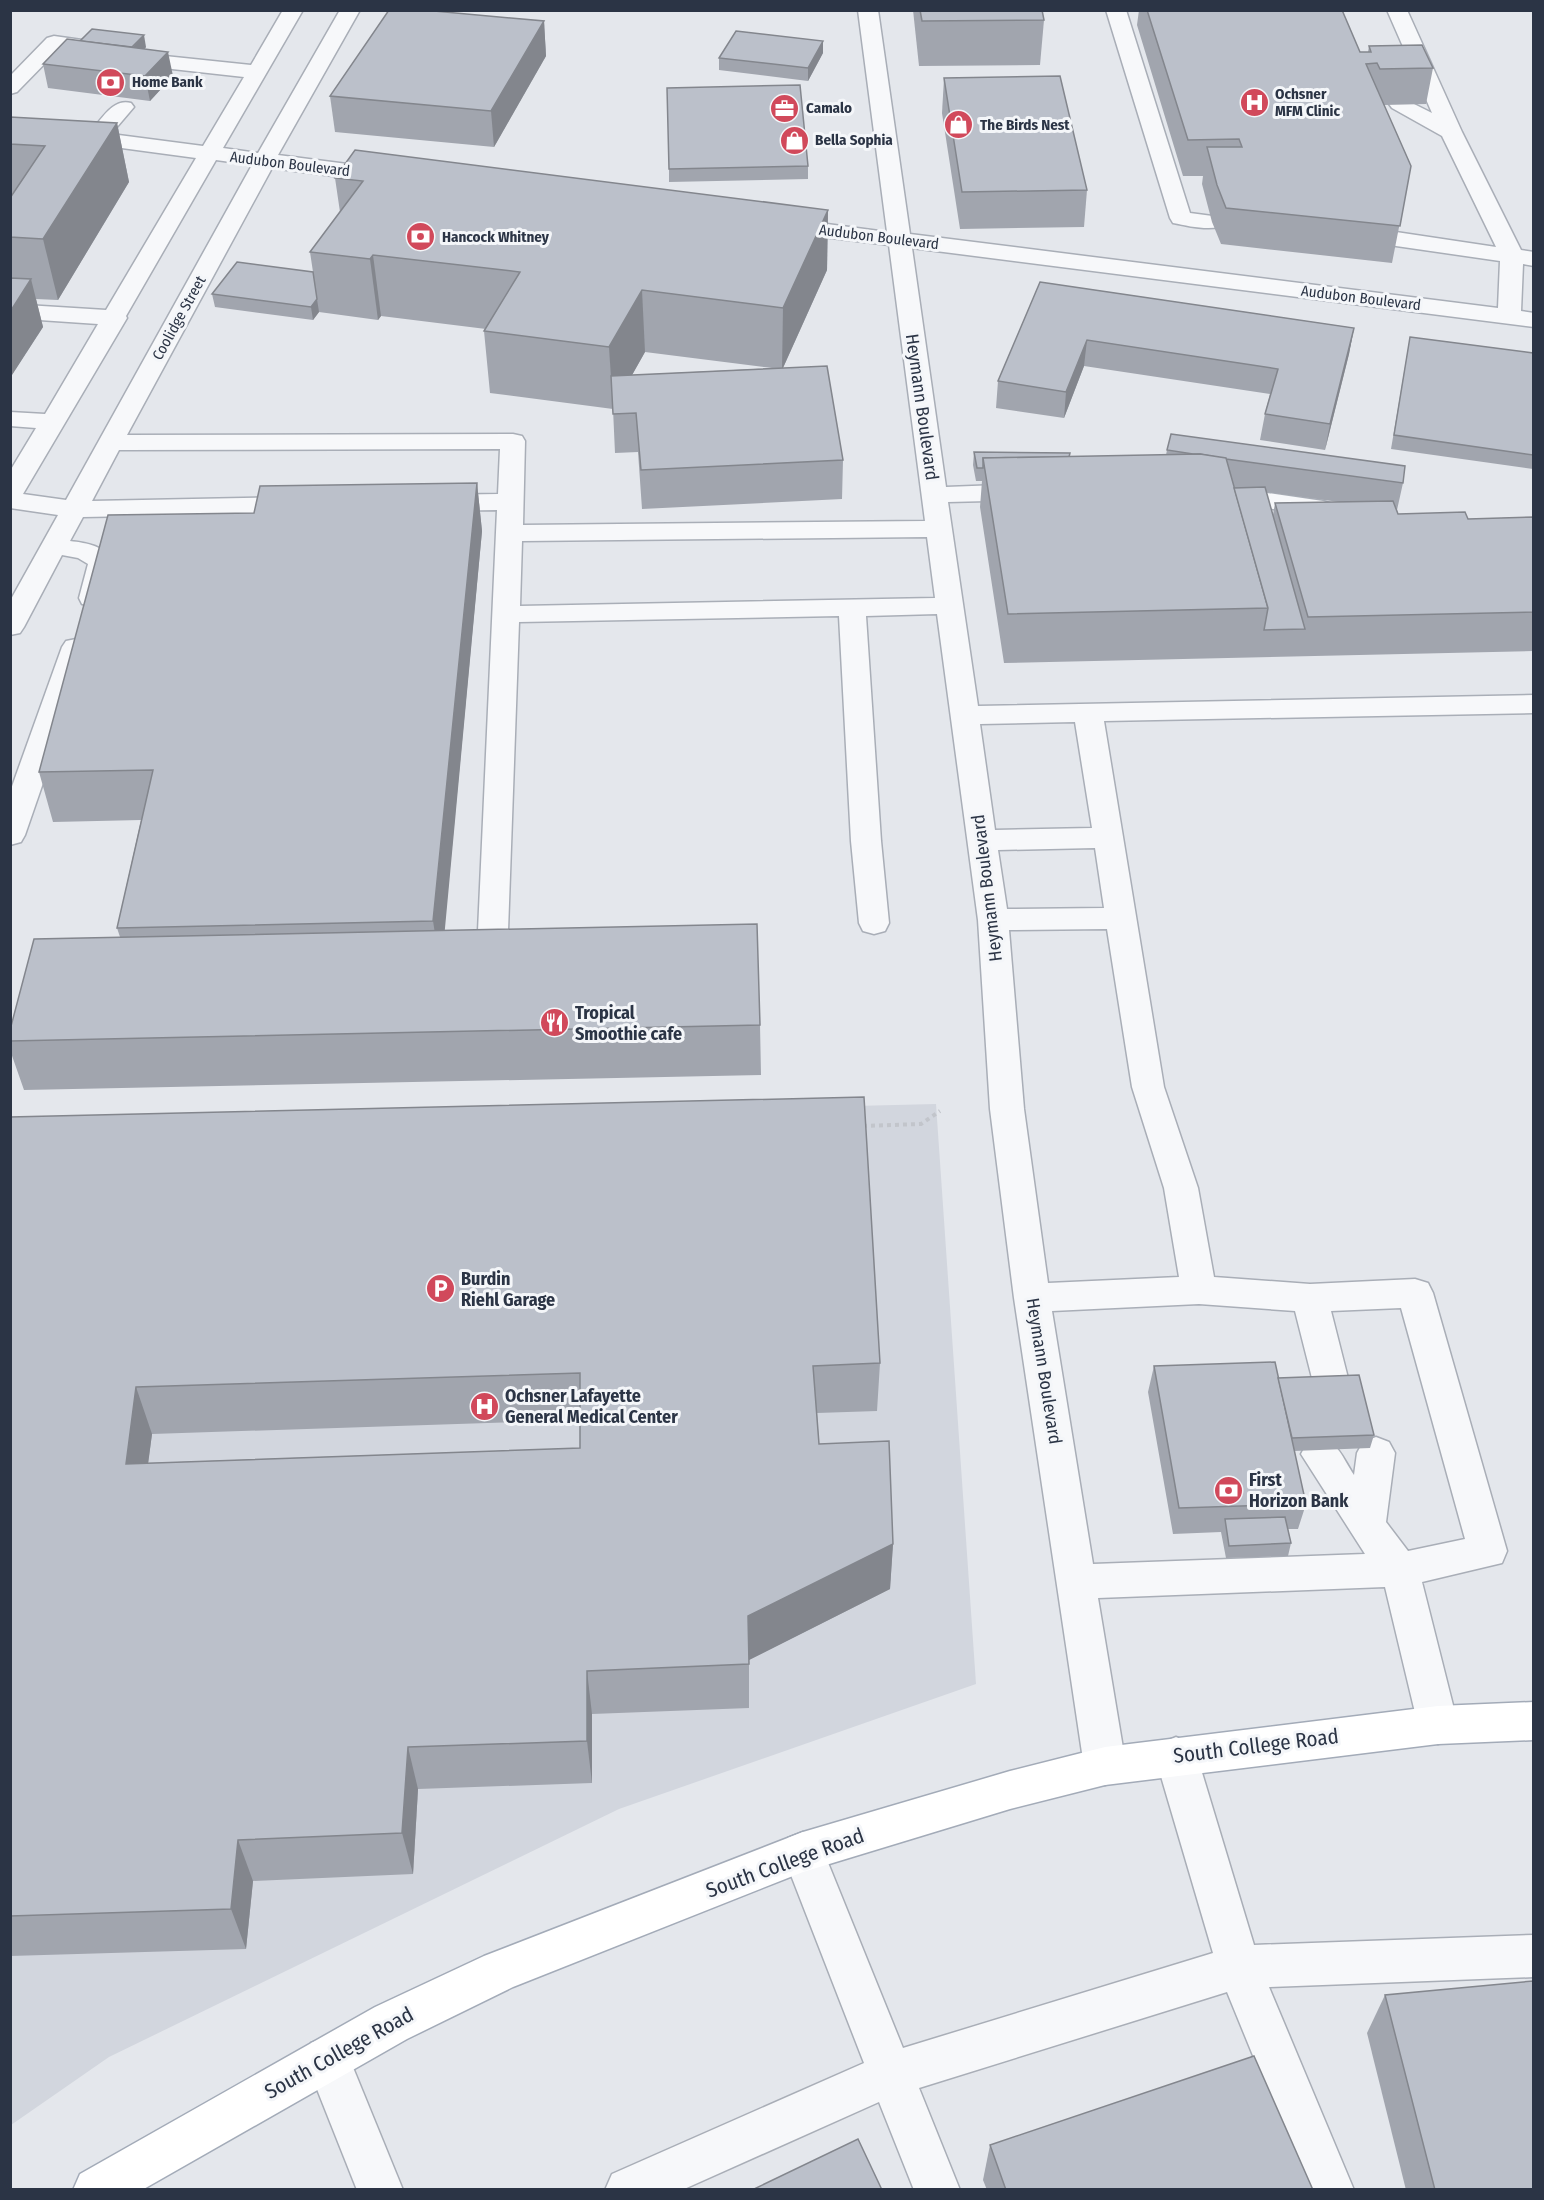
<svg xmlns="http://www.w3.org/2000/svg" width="1544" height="2200" viewBox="0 0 1544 2200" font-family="'Fira Sans Condensed',sans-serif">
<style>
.built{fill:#d2d6de}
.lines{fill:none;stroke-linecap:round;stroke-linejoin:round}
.minor-casing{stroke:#a9aeb7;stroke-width:3}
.major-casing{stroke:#a3abb8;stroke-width:3}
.path{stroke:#c2c5cb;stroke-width:4;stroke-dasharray:4 4;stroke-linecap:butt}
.minor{fill:#f7f8fa;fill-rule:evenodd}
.major{fill:#fff;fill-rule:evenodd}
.wall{fill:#a1a5ae;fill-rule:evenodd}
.shaded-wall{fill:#83868d}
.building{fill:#bbc0ca;stroke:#83868d;stroke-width:1.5;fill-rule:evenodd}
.labels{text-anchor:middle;stroke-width:6;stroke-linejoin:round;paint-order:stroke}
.far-poi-label{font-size:15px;font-weight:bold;fill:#2b3445;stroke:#f4f6f9;text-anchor:start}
.far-street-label{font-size:15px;fill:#2b3445;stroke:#f4f6f9}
.street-label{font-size:18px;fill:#2b3445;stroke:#f4f6f9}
.poi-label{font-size:18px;font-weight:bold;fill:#2b3445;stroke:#f4f6f9;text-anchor:start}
.near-street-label{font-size:21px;fill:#2b3445;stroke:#f4f6f9}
</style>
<rect width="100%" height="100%" fill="#e4e7ec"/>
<polygon class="built" points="936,1104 976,1684 619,1809 109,2057 11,2125 10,1127"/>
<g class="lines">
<defs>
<g id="minor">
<path d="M283,10h20l-80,138 35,5 82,-143h20l-82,145 108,14 8,2 3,5 -3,5 -8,2 -114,-15 -145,267 386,-1 9,2 3,5 -2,84 402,-4 -36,-276 -107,-13 -8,-2 -3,-5 3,-5 8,-2 105,14 -29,-222h20l32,224 588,74 2,-47 -104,-15 -8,-2 -3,-5 3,-5 8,-2 100,15 -54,-111 -50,-28 -3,-4 3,-4 7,-2 7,2 26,13 -45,-103h20l55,122 59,118 13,2v14l-11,-2 -2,47 13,2v14l-622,-79 34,239 79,-3 9,3 4,5 -4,5 -9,3 -77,2 30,204 556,-11v18l-430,8 60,366 34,101 16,89 96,7 105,-5 13,4 5,10 74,258 -5,12 -80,19 36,143 -6,13 -14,6 -14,-6 -6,-13 -33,-138 -287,11 28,168 -6,13 -15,6 -15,-6 -6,-13 -70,-468 -24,-189 -12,-189 -41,-306 -71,2 15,225 8,82 -4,8 -11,3 -11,-3 -4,-8 -8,-82 -12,-225 -320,6 -11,309 -4,8 -11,3 -11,-3 -4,-8 19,-421 -62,1 -9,-3 -4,-5 4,-5 9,-3 63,-1 2,-45 -381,1 -27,51 207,-4 9,3 4,5 -4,5 -9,3 -216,4 -13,24c18,2 34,5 45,21l-10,36 -3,6 -10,2 -10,-2 -3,-6 9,-34 -10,-6 -16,-3 -38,72 -4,6 -10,2v-34l48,-86 -48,-7v-37l26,-43 -26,-2v-14l35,2 53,-90 -88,-6v-14l96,6 90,-152 -186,-25v-12l81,10c11,-12 22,-33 40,-28l3,4 -23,27 92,12 41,-69 -108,-12 -7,-2 -3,-4 3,-4 7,-2 115,12zM216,160l36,5 -186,335 -43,-6 104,-176 -1,-2zM927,537l8,61 -415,8 2,-65zM1075,722l17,106 -97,2 -15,-106zM1095,848l9,60 -97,1 -9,-59zM1107,929l25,158 32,101 15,89 -131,6 -24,-174 -15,-179zM1199,1304l96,7 19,75 5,11 13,4 13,-4 5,-11 -19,-75 70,-3 64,231 -57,12 -22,-29 9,-69 -6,-11 -13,-5 -13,5 -6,11 -3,22c-14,-21 -18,-42 -47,-32l-6,11 64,100 -272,10 -41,-253z"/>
<path d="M1106,10h20l64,203 30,4 3,5 -3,5c-15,3 -32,-1 -47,-4l-3,-5z"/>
<polygon points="54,36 96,42 99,46 96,50 89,52 59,49 17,92 10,94 10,76 47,38"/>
<polygon points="1226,487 1323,501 1332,504 1336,509 1332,514 1323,517 1217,500 1213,495 1217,490"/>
<polygon points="76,639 86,641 90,647 25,835 21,842 10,845 10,792 62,647 66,641"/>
<polygon points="1176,1737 1190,1743 1197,1756 1254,1945 1534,1935 1534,1977 1269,1987 1354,2190 1308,2190 1227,1992 919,2088 960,2190 914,2190 879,2102 682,2190 605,2190 612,2174 864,2063 782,1852 788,1838 803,1832 818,1838 903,2048 1213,1953 1155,1756 1162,1743"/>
<polygon points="327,2037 343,2043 403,2190 357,2190 305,2059 311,2043"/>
</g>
<polygon id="major" points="1534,1702 1534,1740 1438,1744 1105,1785 1010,1809 803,1872 513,1987 407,2039 142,2190 73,2190 80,2174 375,2007 484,1956 803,1832 1010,1771 1105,1747 1438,1706"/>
</defs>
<use href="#minor" class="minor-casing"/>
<use href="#major" class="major-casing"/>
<polyline class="path" points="863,1126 921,1124 940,1111"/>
<use href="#minor" class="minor"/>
<use href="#major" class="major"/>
</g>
<g class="wall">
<polygon points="913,10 1042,10 1044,20 1040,65 919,66"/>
<polygon points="1139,10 1342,10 1360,52 1368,52 1369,46 1433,68 1426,104 1384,105 1411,166 1392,263 1221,244 1212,222 1202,184 1203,176 1183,176 1137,25"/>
<polygon points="544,21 546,56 494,147 335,132 330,96"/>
<polygon points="146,47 145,49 173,76 150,101 48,88 43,64"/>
<polygon points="823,53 808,81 719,70 719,58"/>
<polygon points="944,78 1087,190 1084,227 960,229 942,113"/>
<polygon points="10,117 117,123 129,182 58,300 36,299 43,327 10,378"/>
<polygon points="808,166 808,179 669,182 669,169"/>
<path d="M335,178l493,32 -1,60 -44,98 60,92 -1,39 -200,10 -4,-57 -23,1 -2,-44 -123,-16 -6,-62 2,-2 -105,-13 -3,4 -59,-8 -6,8 -98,-13 -3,-13 101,-22 -3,-20 30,-40zM645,352l127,16 -140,7z"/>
<polygon points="1040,282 1354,328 1349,354 1325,450 1260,440 1265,414 1270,394 1084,366 1064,418 996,408 998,381"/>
<polygon points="1410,337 1533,353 1533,469 1391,449"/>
<path d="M1167,450l236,33 -6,27 1,4 70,5 65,-2v134l-529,12 -24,-156 2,-26h-6l-3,-16 1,-13 95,5 97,-2zM1266,492l73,10 -64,1 -2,12z"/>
<polygon points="477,483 482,531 444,931 760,1025 761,1075 24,1090 10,1050 10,1030 120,937 117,928 141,820 53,822 39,772 254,513"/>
<path d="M10,1117l870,246 -3,48 -60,2 2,31 74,100 -3,45 -141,71v48l-157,6v69l-174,6 -5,85 -160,7 -7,68 -236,7zM580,1420v28l-432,15 4,-29z"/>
<polygon points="1154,1366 1278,1378 1374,1435 1370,1448 1294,1451 1306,1504 1298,1529 1288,1529 1291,1543 1288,1556 1226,1558 1221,1532 1173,1534 1148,1392"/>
<polygon points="1385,1995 1533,2190 1406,2190 1367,2033"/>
<polygon points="990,2145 1313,2190 987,2190 983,2180"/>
</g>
<g class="shaded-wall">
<polygon points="544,21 546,56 494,147 491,111"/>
<polygon points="144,35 146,47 124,70 122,58"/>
<polygon points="823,41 823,53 808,81 808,68"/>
<polygon points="168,52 173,76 150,101 145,76"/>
<polygon points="117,123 129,182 58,300 43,239"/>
<polygon points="828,210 827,270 782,370 783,308"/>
<polygon points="373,255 381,316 378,320 370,259"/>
<polygon points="31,279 43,327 10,378 10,312"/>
<polygon points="642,290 645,352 613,409 609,347"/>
<polygon points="317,299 319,312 313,320 311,307"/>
<polygon points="1354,328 1349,354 1325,450 1330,424"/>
<polygon points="1087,340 1084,366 1064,418 1066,392"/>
<polygon points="477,483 482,531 441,971 433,921"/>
<polygon points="136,1387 152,1434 142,1510 126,1464"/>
<polygon points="893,1544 890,1589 749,1660 748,1616"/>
<polygon points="587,1671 592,1714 592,1783 587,1741"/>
<polygon points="408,1747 418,1789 413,1874 402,1833"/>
<polygon points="238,1840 253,1881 246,1949 231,1909"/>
</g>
<g class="building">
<polygon points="389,10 423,10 544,21 491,111 330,96"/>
<polygon points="920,10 1042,10 1044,20 922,21"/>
<polygon points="1147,10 1342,10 1360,52 1371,52 1369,46 1422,45 1433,68 1380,69 1377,63 1366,64 1411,166 1400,226 1226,208 1217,185 1207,147 1242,147 1239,139 1188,140"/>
<polygon points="92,29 144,35 132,47 80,41"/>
<polygon points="736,31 823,41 808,68 719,58"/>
<polygon points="67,39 168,52 145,76 43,64"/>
<polygon points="1060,76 1087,190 962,192 944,78"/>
<polygon points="800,85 808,166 669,169 667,88"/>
<polygon points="10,117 117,123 43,239 10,237 10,198 45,146 10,144"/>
<polygon points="355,150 828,210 783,308 642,290 609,347 484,331 520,272 373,255 370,259 310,252 363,181 335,178"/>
<polygon points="237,262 313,272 317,299 311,307 212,294"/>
<polygon points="10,278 31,279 10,312"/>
<polygon points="1040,282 1354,328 1330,424 1265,414 1278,369 1087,340 1066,392 998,381"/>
<polygon points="1410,337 1533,353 1533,455 1394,435"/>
<polygon points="827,366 843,460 641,470 636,413 613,414 611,376"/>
<polygon points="1171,434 1405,466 1403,483 1226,459 1200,454 1193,454 1167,450"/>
<polygon points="974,452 1070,453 1069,457 983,458 983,468 977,468"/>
<polygon points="1200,454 1226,458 1268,608 1008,614 983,458"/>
<polygon points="477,483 433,921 117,928 153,770 39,772 108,515 254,513 260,486"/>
<polygon points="1265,487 1305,629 1264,630 1268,608 1234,488"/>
<polygon points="1393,501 1398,514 1465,512 1468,519 1533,517 1533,612 1308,617 1275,503"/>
<polygon points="757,924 760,1025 10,1041 10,1030 34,939"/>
<path d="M864,1097l16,266 -67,3 6,78 70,-3 4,103 -145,72 1,48 -162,7v70l-179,6 -6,86 -164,7 -7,69 -221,7v-799zM580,1373v75l-454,16 10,-77z"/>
<polygon points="1275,1362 1306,1504 1179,1508 1154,1366"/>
<polygon points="1359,1375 1374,1435 1292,1438 1278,1378"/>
<polygon points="1285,1517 1291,1543 1229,1546 1225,1519"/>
<polygon points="1533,1981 1533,2190 1435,2190 1385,1995"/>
<polygon points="1254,2056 1313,2190 1006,2190 990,2145"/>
<polygon points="858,2139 882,2190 752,2190"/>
</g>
<defs>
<symbol id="bank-disc" viewBox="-11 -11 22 22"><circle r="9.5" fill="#d1495b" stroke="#f4f6f9"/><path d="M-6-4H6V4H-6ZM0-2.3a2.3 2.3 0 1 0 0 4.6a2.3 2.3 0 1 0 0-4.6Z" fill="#fff"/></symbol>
<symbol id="hospital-disc" viewBox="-11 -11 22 22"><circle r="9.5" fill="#d1495b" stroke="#f4f6f9"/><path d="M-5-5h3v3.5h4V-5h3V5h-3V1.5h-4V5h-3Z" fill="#fff"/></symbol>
<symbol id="office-disc" viewBox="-11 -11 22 22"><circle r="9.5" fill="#d1495b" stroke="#f4f6f9"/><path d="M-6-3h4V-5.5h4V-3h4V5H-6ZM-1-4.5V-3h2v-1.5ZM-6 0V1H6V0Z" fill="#fff"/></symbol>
<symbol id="shop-disc" viewBox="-11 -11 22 22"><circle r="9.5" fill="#d1495b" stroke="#f4f6f9"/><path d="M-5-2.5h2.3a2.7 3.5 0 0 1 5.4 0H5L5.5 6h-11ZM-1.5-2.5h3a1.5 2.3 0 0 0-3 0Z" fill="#fff"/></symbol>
<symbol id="restaurant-disc" viewBox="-11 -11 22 22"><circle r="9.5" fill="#d1495b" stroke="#f4f6f9"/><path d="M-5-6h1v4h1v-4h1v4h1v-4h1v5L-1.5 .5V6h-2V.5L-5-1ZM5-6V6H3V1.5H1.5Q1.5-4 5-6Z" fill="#fff"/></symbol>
<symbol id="parking-disc" viewBox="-11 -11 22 22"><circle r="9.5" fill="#d1495b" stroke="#f4f6f9"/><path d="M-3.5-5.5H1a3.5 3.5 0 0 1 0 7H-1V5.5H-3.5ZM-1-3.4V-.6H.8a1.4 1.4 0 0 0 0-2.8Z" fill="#fff"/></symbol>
</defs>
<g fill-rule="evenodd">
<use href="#bank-disc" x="94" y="66" width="33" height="33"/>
<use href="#hospital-disc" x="1238" y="86" width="33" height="33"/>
<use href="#office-disc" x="768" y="92" width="33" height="33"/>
<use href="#shop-disc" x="942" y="108" width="33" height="33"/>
<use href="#shop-disc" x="778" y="124" width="33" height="33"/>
<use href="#bank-disc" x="404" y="220" width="33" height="33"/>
<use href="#restaurant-disc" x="538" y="1006" width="33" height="33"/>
<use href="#parking-disc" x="424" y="1272" width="33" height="33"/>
<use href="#hospital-disc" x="468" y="1390" width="33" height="33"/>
<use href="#bank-disc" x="1212" y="1474" width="33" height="33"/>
</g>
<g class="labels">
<g class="far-poi-label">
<text x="132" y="87">Home Bank</text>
<text x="1275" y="99">Ochsner<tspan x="1275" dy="17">MFM Clinic</tspan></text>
<text x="806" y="113">Camalo</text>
<text x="980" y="130">The Birds Nest</text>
<text x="815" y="145">Bella Sophia</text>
<text x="442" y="242">Hancock Whitney</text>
</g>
<g class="far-street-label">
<text transform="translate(290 164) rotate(7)" y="5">Audubon Boulevard</text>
<text transform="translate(879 237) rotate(7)" y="5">Audubon Boulevard</text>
<text transform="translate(1361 298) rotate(7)" y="5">Audubon Boulevard</text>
<text transform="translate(179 318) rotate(-61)" y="5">Coolidge Street</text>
</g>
<g class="street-label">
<text transform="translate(922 407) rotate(82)" y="6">Heymann Boulevard</text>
<text transform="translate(987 888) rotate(-97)" y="6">Heymann Boulevard</text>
<text transform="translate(1044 1371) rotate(81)" y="6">Heymann Boulevard</text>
</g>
<g class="poi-label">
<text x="575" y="1019">Tropical<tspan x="575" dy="21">Smoothie cafe</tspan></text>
<text x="461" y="1285">Burdin<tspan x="461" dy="21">Riehl Garage</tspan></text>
<text x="505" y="1402">Ochsner Lafayette<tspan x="505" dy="21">General Medical Center</tspan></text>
<text x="1249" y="1486">First<tspan x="1249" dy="21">Horizon Bank</tspan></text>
</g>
<g class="near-street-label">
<text transform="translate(1256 1746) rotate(-7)" y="7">South College Road</text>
<text transform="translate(785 1863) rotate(-20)" y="7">South College Road</text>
<text transform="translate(339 2053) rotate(-29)" y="7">South College Road</text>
</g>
</g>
<rect width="1544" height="2200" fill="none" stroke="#2b3445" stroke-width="24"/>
</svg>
